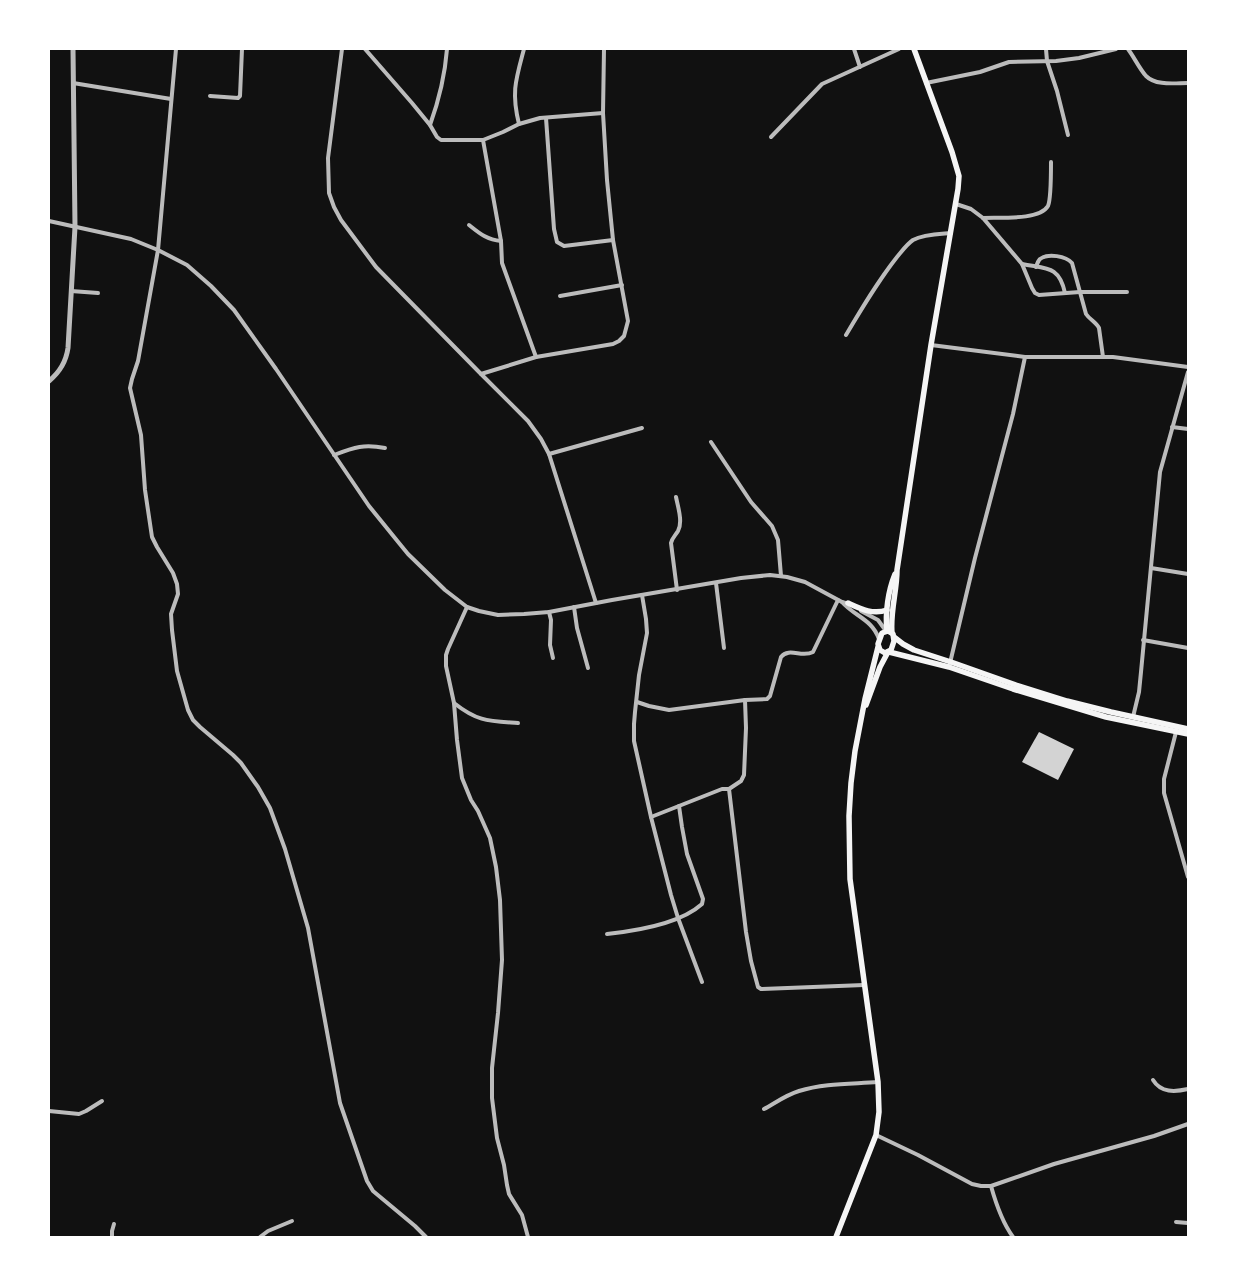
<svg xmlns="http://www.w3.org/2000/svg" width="1237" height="1286" viewBox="0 0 1237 1286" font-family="'Exo 2',sans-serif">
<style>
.building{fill:#d3d3d3}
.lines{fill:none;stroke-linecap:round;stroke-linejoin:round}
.minor{stroke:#bcbcbc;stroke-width:4}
.tertiary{stroke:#bcbcbc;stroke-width:5}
.secondary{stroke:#f5f5f5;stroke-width:5.5}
</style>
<rect width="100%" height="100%" fill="#111"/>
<polygon class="building" points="1039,732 1074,749 1058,780 1022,762"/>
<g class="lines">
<g class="minor">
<polyline points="176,49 158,250 138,361 132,379 130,388 141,435 145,490 152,537 157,547 173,573 177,584 178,594 171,614 172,630 177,671 188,710 193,720 200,727 233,755 241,763 258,787 270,808 285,849 308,928 340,1103 367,1181 373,1191 415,1226 426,1237"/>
<polyline points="342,49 328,158 329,193 334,207 341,220 376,267 481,374 528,421 541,439 549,454 596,603"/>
<polyline points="365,49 412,103 430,125 437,137 441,140 483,140 503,132 519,124 540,118 603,113"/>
<polyline points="854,49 860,67"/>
<polyline points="1046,49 1047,61 1057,91 1068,135"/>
<path d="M1128,49c6,8 11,19 18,27 10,10 29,7 42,7"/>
<polyline points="73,83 171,99"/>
<polyline points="926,83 980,72 1009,62 1056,61 1079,58 1116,49"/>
<polyline points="210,96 238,98 240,96 242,49"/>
<polyline points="546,118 554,229 557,242 564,246 613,240"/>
<path d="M519,124c-8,-32 -3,-45 5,-75"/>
<path d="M430,125c9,-25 15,-50 17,-76"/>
<polyline points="771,137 822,84 899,49"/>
<polyline points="483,140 501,241 502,263 536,357"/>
<polyline points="956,204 971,209 983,218 1022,264 1032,288 1035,293 1039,295 1080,292 1127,292"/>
<path d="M983,218c15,-1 56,3 65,-12 3,-7 3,-35 3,-44"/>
<polyline points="49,221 131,239 158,250 187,265 211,286 234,310 276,369 369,506 399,543 408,554 445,590 467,607 479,611 498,615 524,614 549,612 612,600 741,578 770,575 787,577 805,582 842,602 849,604"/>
<path d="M469,225c10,8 18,15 32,16"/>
<path d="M1022,264c24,5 37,1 43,29"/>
<path d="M1036,267c1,-3 2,-6 4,-8 8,-6 26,-3 32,4l14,51c4,6 10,8 13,14l4,29"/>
<polyline points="71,291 98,293"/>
<polyline points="560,296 622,285"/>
<path d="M846,335c16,-27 32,-54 51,-78 5,-6 10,-13 16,-17 11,-6 27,-6 38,-7"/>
<polyline points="931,345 1025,357 1113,357 1188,367"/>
<polyline points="481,374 536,357 613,344 619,341 624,336 628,321 613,240 607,180 603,113 604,49"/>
<polyline points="1172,427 1188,429"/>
<polyline points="711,442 751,502 772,526 778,540 781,576"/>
<polyline points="549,454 642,428"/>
<path d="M334,455c21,-8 30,-11 51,-7"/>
<path d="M676,497c2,10 7,25 2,34 -3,5 -6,7 -7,12l6,47"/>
<polyline points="1151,568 1188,574"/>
<polyline points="716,583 724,648"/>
<polyline points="642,595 646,619 647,633 639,675 635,712 634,724 634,741 651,817 671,895 678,918 702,982"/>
<path d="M842,602c12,14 30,17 37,37"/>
<polyline points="467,607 448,649 446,655 446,666 454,703 457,740 462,778 471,800 478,811 490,838 496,867 500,900 502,960 498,1013 492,1068 492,1098 497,1138 504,1165 507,1185 509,1194 522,1215 528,1237"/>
<polyline points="574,607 577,628 588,668"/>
<polyline points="861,611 878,620 886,631"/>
<polyline points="549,612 551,620 550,645 553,658"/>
<polyline points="1143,640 1188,648"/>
<polyline points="950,663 975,558 1013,414 1025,357"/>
<polyline points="637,702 649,706 669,710 745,700"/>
<path d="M454,703c24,19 35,18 64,20"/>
<polyline points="1133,717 1139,692 1141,672 1160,472 1188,372"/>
<polyline points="1176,732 1164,779 1164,793 1188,877"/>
<path d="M729,789l12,-8 3,-6 2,-47 -1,-28 22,-1 3,-3 11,-39c8,-10 21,1 32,-5l25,-52"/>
<polyline points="651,817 722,789 729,789 746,932 751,961 758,987 761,989 864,985"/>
<path d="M607,934c28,-3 73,-10 95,-30l1,-5 -16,-45 -5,-27 -3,-21"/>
<path d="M1153,1080c8,13 22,12 35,9"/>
<path d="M764,1109c11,-6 22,-14 35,-18 25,-8 53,-7 79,-9"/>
<polyline points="49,1111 79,1114 86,1111 102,1101"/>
<polyline points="876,1135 918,1155 972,1184 981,1186 991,1186 1054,1164 1154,1136 1188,1124"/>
<path d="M991,1186c5,18 11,36 22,51"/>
<polyline points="1176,1222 1188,1223"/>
<polyline points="112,1237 112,1231 114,1224"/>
<polyline points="260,1237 268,1231 292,1221"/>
</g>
<path class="tertiary" d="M49,381c11,-9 17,-19 19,-33l7,-121 -2,-178"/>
<g class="secondary">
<path d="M848,603c13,6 25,12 39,7"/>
<path d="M887,631c-2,-18 1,-40 8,-57"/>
<polygon points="888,631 893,634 894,641 891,650 885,653 880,650 878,644 882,633"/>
<path d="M892,633c-2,-21 5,-42 5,-63l34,-225 27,-156 1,-13 -7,-24 -38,-103"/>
<polyline points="894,637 903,644 914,650 951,662 1016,685 1067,701 1111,712 1188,729"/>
<polyline points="889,652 949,667 1013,689 1106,717 1188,734"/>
<polyline points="866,705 880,667 888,652"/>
<polyline points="836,1237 876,1135 879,1112 878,1082 850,879 849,816 851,783 855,751 865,699 878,647"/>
</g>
</g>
<rect width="1237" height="1286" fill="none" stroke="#ffffff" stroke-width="100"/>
</svg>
